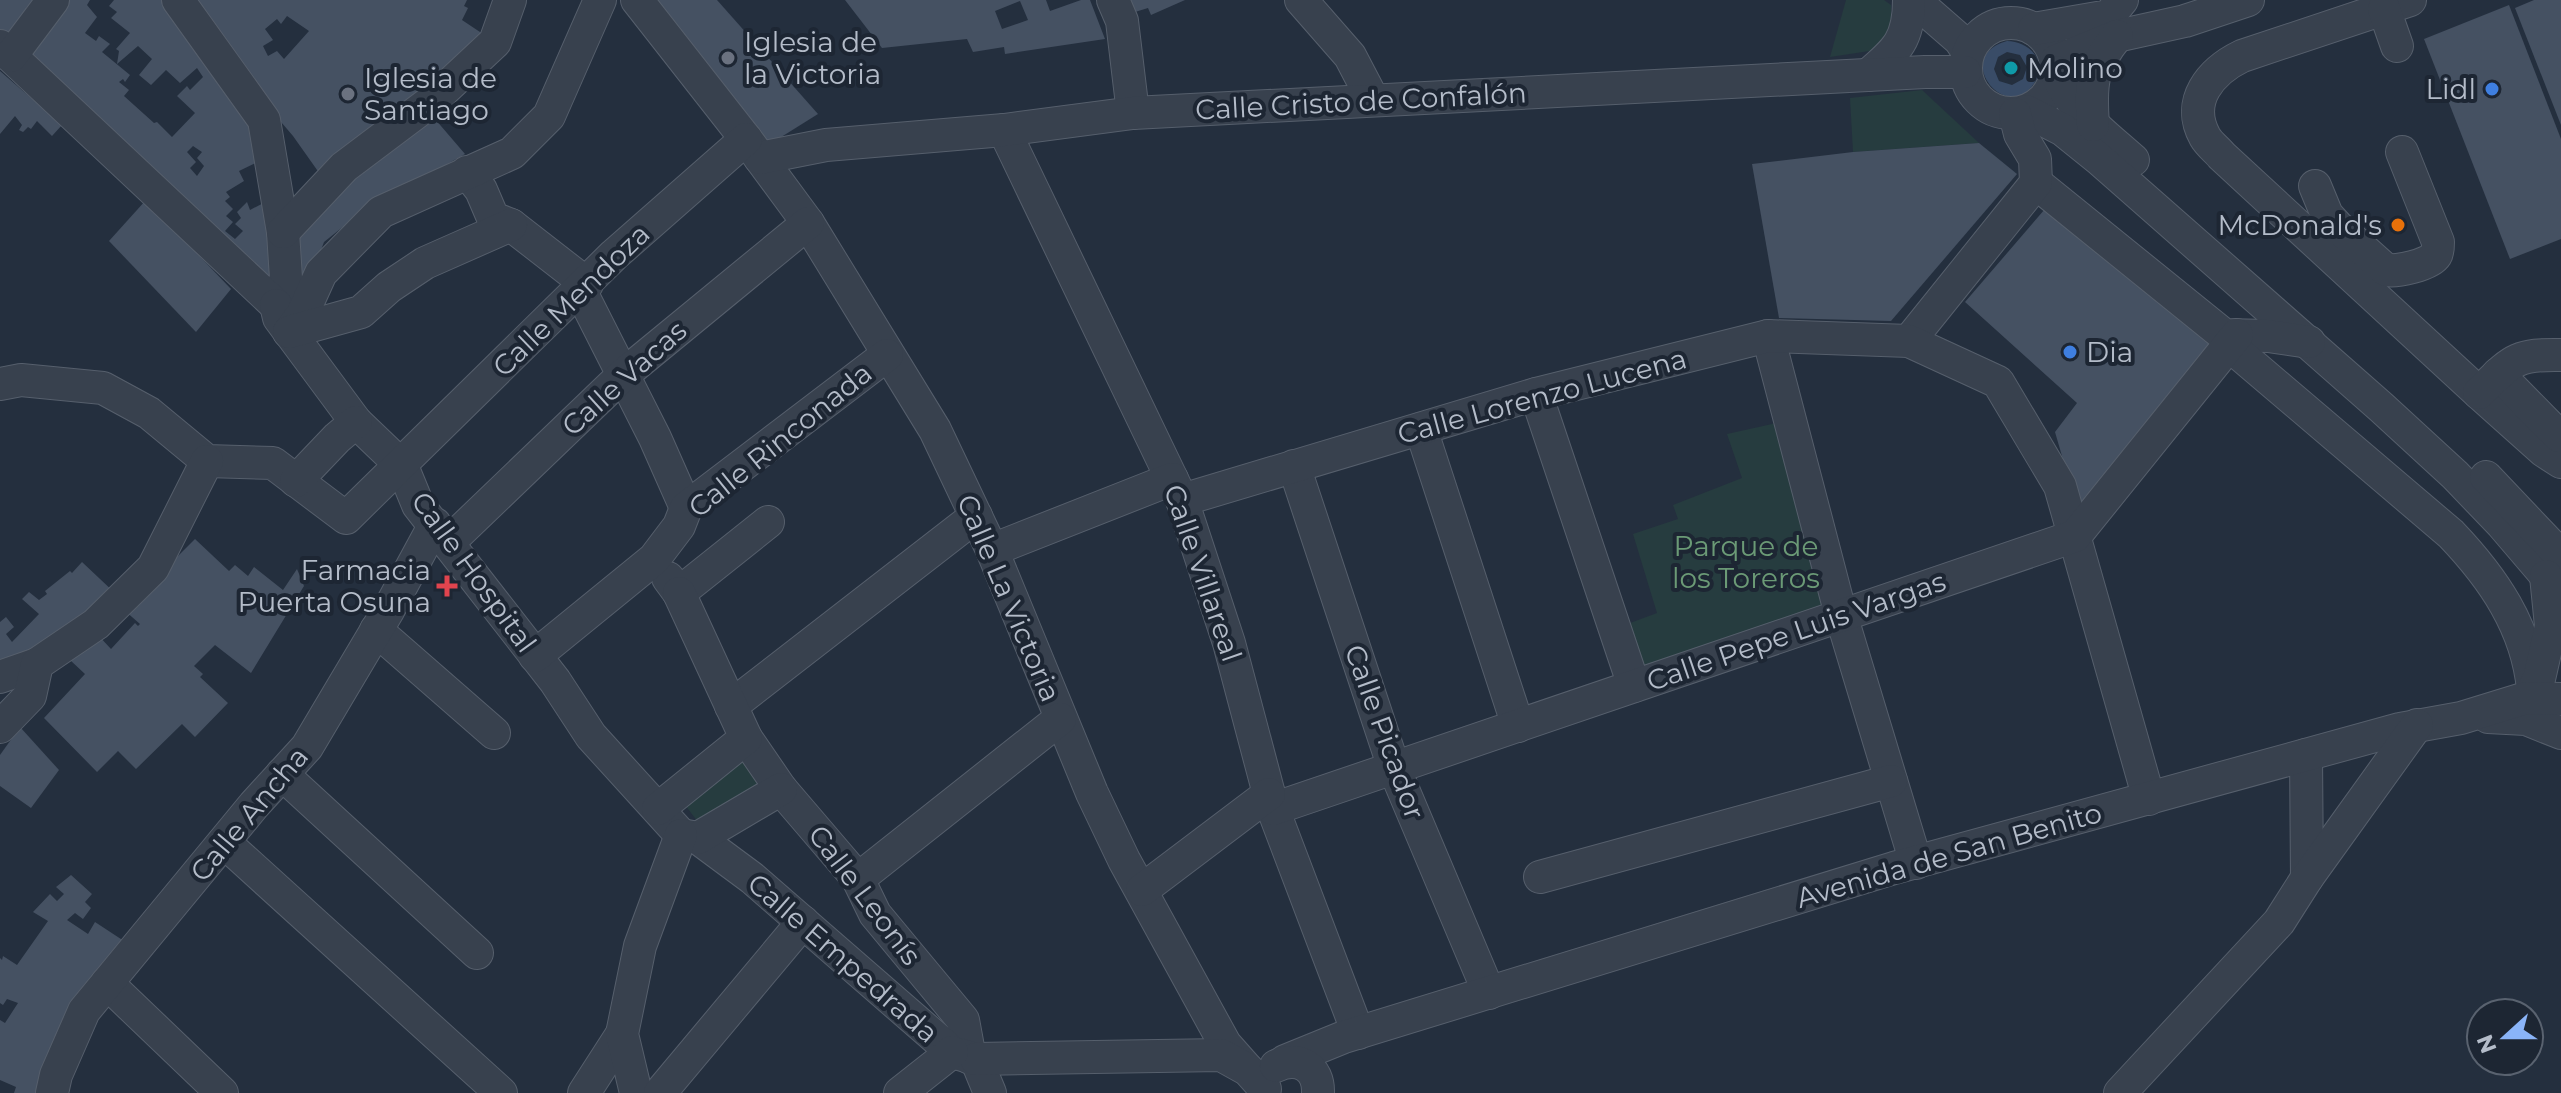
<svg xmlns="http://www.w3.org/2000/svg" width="2561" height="1093" viewBox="0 0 2561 1093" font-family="Montserrat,sans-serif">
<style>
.green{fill:#263c3f}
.water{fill:#394c67;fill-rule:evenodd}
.building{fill:#455162;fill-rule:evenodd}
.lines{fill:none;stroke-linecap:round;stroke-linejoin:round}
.minor-casing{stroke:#565f6c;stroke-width:34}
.minor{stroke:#38414e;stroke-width:32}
.worship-dot{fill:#6b7280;stroke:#1d2633;stroke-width:3}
.culture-dot{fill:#0f9aa8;stroke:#1d2633;stroke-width:3}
.shop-dot{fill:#3f7fe0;stroke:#1d2633;stroke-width:3}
.food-dot{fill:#e8710a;stroke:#1d2633;stroke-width:3}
.health-dot{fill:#e0444e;stroke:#1d2633;stroke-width:3}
.labels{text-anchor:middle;stroke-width:8;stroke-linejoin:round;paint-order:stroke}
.poi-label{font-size:28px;fill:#b4bcc9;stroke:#1d2633;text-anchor:start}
.street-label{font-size:28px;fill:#b4bcc9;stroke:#1d2633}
.park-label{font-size:28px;fill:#6b9a76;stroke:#1d2633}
</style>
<rect width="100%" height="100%" fill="#242f3e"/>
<g class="green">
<polygon points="1846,0 1884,0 1891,5 1892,28 1876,50 1830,57"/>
<polygon points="1922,90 1979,143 1853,152 1850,98"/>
<polygon points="1790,420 1841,615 1634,686 1614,629 1657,613 1633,534 1678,519 1673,505 1742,478 1727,434"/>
<polygon points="738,749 768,791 704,830 679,797"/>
</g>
<path class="water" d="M2007,41c21,0 41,19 28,41 -27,45 -85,-25 -28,-41zM2007,52l13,3 7,12 -4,12 -11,6 -13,-4 -5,-12 4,-12z"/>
<g class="building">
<polygon points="0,0 33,0 26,8 38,18 15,47 0,34"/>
<path d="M61,0h29l-3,5 10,12 -12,16 11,8 3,-5 11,8 -8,8 28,23 -5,7 -2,-3 -4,3 10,8 -5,6 30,27 3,-1 15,15 23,-24 -18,-17 10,-10 3,4 13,-13 -6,-9 -17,15 -14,-13 -15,15 -12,-10 13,-16 -14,-13 -21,18 2,-13 -3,-2 14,-16 -19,-15 6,-6 -8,-6 5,-6h54l89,129 5,31 -23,11 5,10 -18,11 4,5 -5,4 8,8 -7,7 7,6 -8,9 10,8 8,-8 -8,-7 6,-6 -4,-6 10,-10 3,8 21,-11 1,93 -252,-234zM193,146l9,6 -5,6 7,8 -7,10 -7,-8 6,-6 -9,-10z"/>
<path d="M189,0h278l-3,6 4,2 -6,12 33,22 -168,142 -34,-48 -41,-48zM287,16l22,15 -25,28 -7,-8 -9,5 -5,-10 10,-6 -8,-11 12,-10 4,5z"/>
<polygon points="644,0 717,0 818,114 770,144 757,142"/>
<path d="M845,0h201l4,11 31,-11h9l15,39 -100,15 -1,-7 -31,5 -6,-13 -85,9zM1020,1l8,19 -26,9 -7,-18z"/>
<polygon points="1120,0 1185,0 1151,15 1148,8 1135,12"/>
<polygon points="2534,0 2561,0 2561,125 2515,8"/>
<polygon points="2509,5 2561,139 2561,239 2510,259 2424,39"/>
<polygon points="0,71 62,125 52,136 37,121 31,129 28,127 23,132 19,130 22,125 15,116 0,134"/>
<polygon points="435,119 465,154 359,214 324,242 301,304 293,243 372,161"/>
<polygon points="1979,143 2017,174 1891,321 1779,318 1752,164 1853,152"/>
<polygon points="146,200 231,289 196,332 109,241"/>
<polygon points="2051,202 2214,346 2078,511 2055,432 2077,403 1965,302"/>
<polygon points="195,539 229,571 235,565 248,576 254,567 283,590 297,569 304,586 251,673 215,645 194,666 203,674 200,677 228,703 195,737 182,724 136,769 118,751 97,772 44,718 85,674 70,660 98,635 111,649 135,623 138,626 140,624 124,610"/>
<polygon points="82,562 117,595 0,673 0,622 6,617 14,627 6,634 12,642 39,614 22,599 29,592 39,600 47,594 45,591 70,571 72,573"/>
<polygon points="20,727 59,770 31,808 0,786 0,755"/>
<polygon points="71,875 92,894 85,902 91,908 83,919 75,913 67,920 88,934 95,922 127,943 39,1093 14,1093 16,1087 0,1080 0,1020 5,1023 18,1003 7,999 3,1005 0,1003 0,958 2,960 3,956 17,965 48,921 33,912 50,894 57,901 64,894 56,887"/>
</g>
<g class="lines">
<defs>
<g id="minor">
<polyline points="178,0 264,120 283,232 286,278 276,305"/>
<polyline points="637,0 746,139 808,223 935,430 992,550 1092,793 1124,860 1225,1044 1248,1070"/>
<polyline points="1113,0 1122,21 1133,113"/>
<polyline points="1301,0 1350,56 1373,100"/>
<polyline points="1914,0 1960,40 1968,52"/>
<path d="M2410,0l-168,56c-31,15 -57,45 -37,81 4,7 12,13 17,19l257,237 65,58 17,11"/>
<polyline points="2384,9 2397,46"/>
<circle cx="2011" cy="68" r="45"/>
<polyline points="2034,29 2109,16 2122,0"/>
<polyline points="0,46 276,305"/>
<polyline points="11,56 53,0"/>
<polyline points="2056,61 2117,36 2185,21 2248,0"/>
<path d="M2056,72c15,39 47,61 77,88"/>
<path d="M1868,75c29,-25 41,-35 41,-75"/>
<polyline points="2026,111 2063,130 2099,159 2381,407 2455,475 2502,524 2561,593"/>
<path d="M2093,125c-3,-41 -2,-57 24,-89"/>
<polyline points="1004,130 1182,500 1229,643 1273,809 1358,1033"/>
<polyline points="760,158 826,145 1004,130 1133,113 1925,72 1965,72"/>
<polyline points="467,172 481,190 493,218 511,225 587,284"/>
<polyline points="2036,183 2224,335 2268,336 2309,342"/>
<path d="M2315,186l12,29 11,12 48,43c10,2 44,-5 50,-15 2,-3 2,-9 2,-13l-36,-90"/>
<polyline points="283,232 344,167 433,100 495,42 510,0"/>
<polyline points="580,290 655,438 686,508"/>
<polyline points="276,305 279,318 356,422 402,466 418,505 555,681 591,736 681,835"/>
<polyline points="289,332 302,315 321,273 381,212 512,153 549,116 600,0"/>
<polyline points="289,332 361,312 389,287 425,263 511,225"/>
<polyline points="1768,336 1841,615 1916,863"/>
<polyline points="1909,341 2036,183 2035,159 2020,134 2015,114"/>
<path d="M2229,345l222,189c42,44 76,93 82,155"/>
<polyline points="2498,374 2559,436"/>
<polyline points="0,384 21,380 103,388 149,413 207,461 273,463 346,518 614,255 746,139"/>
<path d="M2479,393c33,-32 35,-39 82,-38"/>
<polyline points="1536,394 1634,686"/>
<polyline points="1421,429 1518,726"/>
<polyline points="1294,466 1394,768 1489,993"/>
<polyline points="2486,477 2561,556"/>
<polyline points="296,481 337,438 356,422"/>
<polyline points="1182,500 1536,394 1768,336 1909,341 1998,382 2060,486 2149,799"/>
<polyline points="449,542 623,375 808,223"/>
<polyline points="992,550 1172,479"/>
<polyline points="668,578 679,593 768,522"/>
<polyline points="376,630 494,733"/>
<polyline points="535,656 654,559 679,526 686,508 887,355"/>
<polyline points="0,677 37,664"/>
<polyline points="2535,686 2539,679 2551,626 2546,576"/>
<polyline points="731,706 976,516"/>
<polyline points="2488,717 2526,719 2561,733"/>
<polyline points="0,727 30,696 37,664 96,624 153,568 207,461"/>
<polyline points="746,738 781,789 858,879 875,914 963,1020 970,1058"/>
<polyline points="2306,755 2307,878"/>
<polyline points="282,774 477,953"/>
<polyline points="658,809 746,738 679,593"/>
<polyline points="1273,809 2075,536 2237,335"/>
<polyline points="681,835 698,838 752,878 952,1052 976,1059 990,1093"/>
<polyline points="698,838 781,789"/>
<polyline points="224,842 501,1093"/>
<polyline points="1540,877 1891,781"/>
<polyline points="858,879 1060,719"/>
<polyline points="1142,890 1269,794"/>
<polyline points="107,983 222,1093"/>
<polyline points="976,1059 1221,1055 1248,1070 1265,1089"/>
<polyline points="1285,1061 1344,1037 1894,868 2400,729 2461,718 2526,698 2561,699"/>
<path d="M1276,1066c23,-11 43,2 42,27"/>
<polyline points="52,1093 56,1075 84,1011 254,805 307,747 389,609 435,524"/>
<polyline points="584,1093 622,1034"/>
<polyline points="636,1093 622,1034 640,946 681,835"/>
<polyline points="660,1093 803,922"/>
<polyline points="900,1093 952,1052"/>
<polyline points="2120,1093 2279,922 2307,878 2417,725"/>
</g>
</defs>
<use href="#minor" class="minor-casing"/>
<use href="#minor" class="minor"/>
</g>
<g class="worship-dot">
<circle cx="728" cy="58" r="8"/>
<circle cx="348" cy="94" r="8"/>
</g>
<circle class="culture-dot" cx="2011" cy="68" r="8"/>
<g class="shop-dot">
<circle cx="2492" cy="89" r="8"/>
<circle cx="2070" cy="352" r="8"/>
</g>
<circle class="food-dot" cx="2398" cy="225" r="8"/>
<path class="health-dot" d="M443 574h8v8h8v8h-8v8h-8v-8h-8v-8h8z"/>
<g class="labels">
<g class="poi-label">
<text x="744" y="52">Iglesia de<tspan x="744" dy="32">la Victoria</tspan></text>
<text x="2027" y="78">Molino</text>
<text x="364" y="88">Iglesia de<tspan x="364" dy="32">Santiago</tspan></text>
<text x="2476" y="99" text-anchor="end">Lidl</text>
<text x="2382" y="235" text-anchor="end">McDonald's</text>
<text x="2086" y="362">Dia</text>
<text x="431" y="580" text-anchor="end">Farmacia<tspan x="431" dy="32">Puerta Osuna</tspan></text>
</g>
<g class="street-label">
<text transform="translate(1361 101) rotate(-3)" y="10">Calle Cristo de Confalón</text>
<text transform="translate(571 300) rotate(-44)" y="10">Calle Mendoza</text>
<text transform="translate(624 378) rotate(-42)" y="10">Calle Vacas</text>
<text transform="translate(1542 396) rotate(-15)" y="10">Calle Lorenzo Lucena</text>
<text transform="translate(780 440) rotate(-39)" y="10">Calle Rinconada</text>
<text transform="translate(474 572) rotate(54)" y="10">Calle Hospital</text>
<text transform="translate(1203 573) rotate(71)" y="10">Calle Villareal</text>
<text transform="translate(1009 598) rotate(67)" y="10">Calle La Victoria</text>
<text transform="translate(1796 631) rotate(-19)" y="10">Calle Pepe Luis Vargas</text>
<text transform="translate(1385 732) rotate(70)" y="10">Calle Picador</text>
<text transform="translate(249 814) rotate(-50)" y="10">Calle Ancha</text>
<text transform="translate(1949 855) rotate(-16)" y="10">Avenida de San Benito</text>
<text transform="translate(865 895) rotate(53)" y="10">Calle Leonís</text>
<text transform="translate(843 958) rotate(41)" y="10">Calle Empedrada</text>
</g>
<g class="park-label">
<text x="1746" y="556">Parque de<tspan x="1746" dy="32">los Toreros</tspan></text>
</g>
</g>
<g transform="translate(2505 1037) rotate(249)"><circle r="38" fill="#1d2633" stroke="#59626f" stroke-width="2"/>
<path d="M0-6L14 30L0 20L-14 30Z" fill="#8ab4f8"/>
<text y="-12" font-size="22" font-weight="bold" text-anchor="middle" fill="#b4bcc9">N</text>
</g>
</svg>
